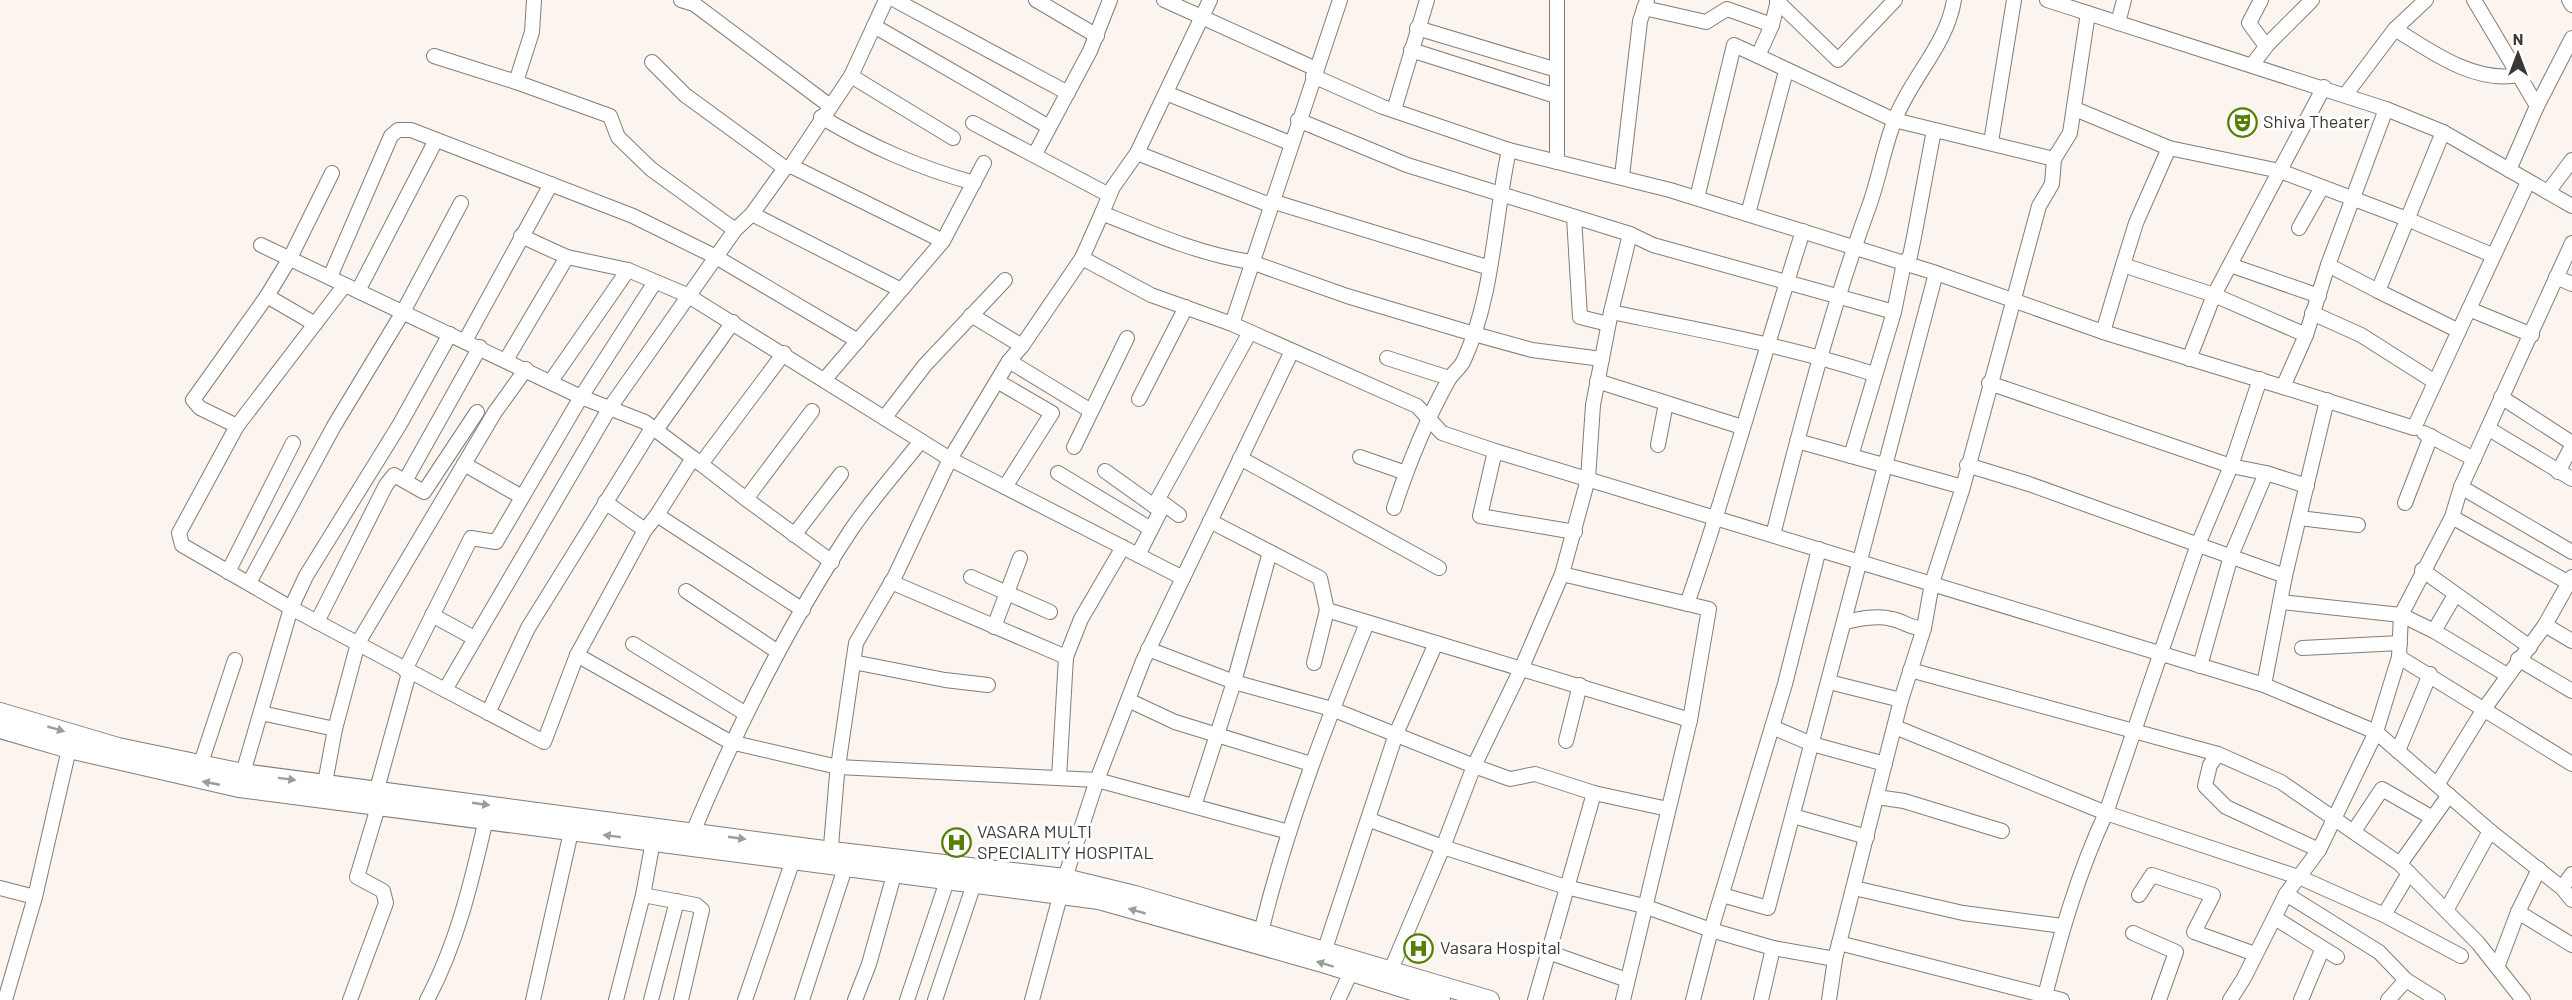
<svg xmlns="http://www.w3.org/2000/svg" width="2572" height="1000" viewBox="0 0 2572 1000" font-family="Barlow,sans-serif">
<style>
.lines{fill:none;stroke-linecap:round;stroke-linejoin:round}
.minor-casing{stroke:#837d78;stroke-width:16}
.major-casing{stroke:#837d78;stroke-width:20}
.minor{stroke:#fff;stroke-width:14}
.major{stroke:#fff;stroke-width:18}
.oneway{fill:#9c9c9a}
.labels{text-anchor:middle;stroke-width:6;stroke-linejoin:round;paint-order:stroke}
.poi-label{font-size:18px;fill:#3a3836;stroke:#fff;text-anchor:start}
</style>
<rect width="100%" height="100%" fill="#fbf4ef"/>
<g class="lines">
<defs>
<g id="minor">
<polyline points="681,0 694,4 830,106"/>
<polyline points="895,0 1068,93"/>
<polyline points="1036,0 1097,36"/>
<polyline points="1164,0 1316,69"/>
<polyline points="2047,0 2386,109 2443,132 2572,206"/>
<polyline points="2261,0 2249,23 2266,46"/>
<polyline points="2474,0 2537,106"/>
<polyline points="2569,0 2572,5"/>
<polyline points="1777,1 1838,60 1895,0"/>
<polyline points="1644,8 1706,22 1727,9 1772,25"/>
<polyline points="2118,23 2124,0"/>
<polyline points="874,26 1049,127"/>
<polyline points="1417,28 1557,70"/>
<path d="M2395,29c35,22 80,55 124,46"/>
<polyline points="1411,50 1556,96"/>
<polyline points="434,56 516,82 610,116 618,137 651,169 735,230"/>
<polyline points="1758,56 1894,120 2054,159"/>
<polyline points="652,62 685,95 785,168"/>
<polyline points="2252,65 2268,44 2312,0"/>
<polyline points="851,76 953,138"/>
<polyline points="1313,76 1383,107 1509,150 1670,190 1936,273 2103,332 2283,387"/>
<polyline points="516,82 532,32 534,0"/>
<polyline points="1166,93 1290,143"/>
<polyline points="2346,94 2395,29 2426,0"/>
<polyline points="2075,109 2169,148"/>
<polyline points="2386,109 2328,265 2306,335 2283,387 2414,428 2469,309"/>
<polyline points="1394,110 1427,0"/>
<path d="M821,117c51,30 96,50 153,66"/>
<polyline points="1298,120 1407,165 1630,234 1653,245 1894,312 1904,263 1910,256 1914,237 1934,130"/>
<polyline points="973,123 1109,195"/>
<polyline points="2443,132 2378,291 2459,331"/>
<polyline points="1991,142 2014,0"/>
<polyline points="1137,153 1270,205"/>
<polyline points="1035,154 1090,51 1110,0"/>
<polyline points="1557,162 1557,0"/>
<polyline points="791,166 943,241"/>
<polyline points="2509,170 2537,106 2572,38"/>
<polyline points="332,173 290,258 267,296 193,400 200,408 237,426 179,533 182,545 291,608 306,576 400,424 450,334"/>
<polyline points="1622,176 1640,21 1647,0"/>
<polyline points="2528,182 2469,309 2532,335"/>
<polyline points="2548,192 2572,160"/>
<polyline points="1697,198 1734,45 1758,56 1772,25 1778,0"/>
<polyline points="1271,201 1490,268"/>
<polyline points="1102,213 1113,187 1137,153 1210,0"/>
<polyline points="752,214 901,290"/>
<polyline points="1748,214 1786,71"/>
<polyline points="1574,217 1580,317 1608,324"/>
<polyline points="2299,228 2321,189"/>
<path d="M1630,234l-19,78c89,18 177,34 263,62"/>
<polyline points="521,236 567,257 628,270 687,295 950,459 1009,361 1022,346 1082,258 1151,295 1232,324 1417,406 1442,433 1495,451 2264,685 2376,732 2399,657 2401,615 2452,517 2461,487 2572,243"/>
<polyline points="261,245 581,397 645,422 701,464"/>
<path d="M1082,258l20,-45c49,20 97,41 149,49l96,34 127,38 58,16 70,9"/>
<polyline points="2123,265 2136,223 2169,148 2280,171 2407,219 2492,255"/>
<polyline points="2230,265 2319,296"/>
<polyline points="2328,265 2378,291"/>
<polyline points="330,277 391,136 398,130 411,130 633,216 716,257 858,341"/>
<polyline points="2556,277 2572,284"/>
<polyline points="358,291 436,140"/>
<polyline points="267,296 315,324"/>
<polyline points="2312,313 2361,335 2435,382"/>
<polyline points="971,315 1022,346"/>
<polyline points="1232,324 1340,0"/>
<polyline points="2103,332 2123,265 2214,295 2306,335"/>
<polyline points="465,341 551,184"/>
<polyline points="784,353 701,464 746,499 812,411"/>
<polyline points="1387,358 1449,378"/>
<polyline points="2189,359 2214,295 2324,87"/>
<polyline points="506,360 567,257"/>
<polyline points="1009,361 1091,411"/>
<polyline points="825,379 943,241 984,163"/>
<polyline points="551,381 628,270"/>
<polyline points="997,381 1052,413 1005,487"/>
<polyline points="1597,381 1742,427"/>
<polyline points="1989,383 2231,466 2266,473 2307,486"/>
<polyline points="2501,397 2572,443"/>
<polyline points="1139,399 1186,307"/>
<polyline points="885,417 925,365 1005,280"/>
<polyline points="237,426 344,286"/>
<polyline points="2489,429 2572,479"/>
<polyline points="656,430 733,322"/>
<polyline points="2424,433 2474,459"/>
<polyline points="1797,441 1963,487"/>
<polyline points="1658,445 1666,403"/>
<polyline points="1074,447 1127,338"/>
<polyline points="1495,451 1480,516 1575,532"/>
<polyline points="1851,456 1894,312"/>
<polyline points="1360,457 1406,473"/>
<polyline points="1240,458 1439,568"/>
<polyline points="464,464 522,497"/>
<polyline points="1967,465 2029,484 2285,576"/>
<polyline points="1105,471 1154,506"/>
<polyline points="2558,472 2572,446"/>
<polyline points="1058,473 1151,529"/>
<polyline points="405,481 480,347"/>
<polyline points="2461,487 2572,552"/>
<polyline points="746,499 832,562"/>
<polyline points="605,502 645,530"/>
<polyline points="2405,503 2431,436"/>
<polyline points="1164,504 1179,515"/>
<path d="M1394,508c14,-43 32,-87 54,-127 4,-8 12,-12 16,-21 30,-66 30,-141 45,-210"/>
<polyline points="657,515 693,458"/>
<polyline points="2452,517 2569,583"/>
<polyline points="2299,518 2358,525"/>
<polyline points="1210,521 1320,578 1327,610"/>
<polyline points="794,535 841,474"/>
<path d="M1773,535c28,-110 56,-219 95,-326 11,-29 15,-59 26,-87 15,-42 53,-77 60,-122"/>
<polyline points="1138,555 1164,504 1154,506 1250,332"/>
<polyline points="2422,570 2530,647"/>
<polyline points="228,572 293,443"/>
<polyline points="1562,574 1522,667 1474,766 1510,779 1535,774 1594,793 1668,809"/>
<polyline points="971,577 1050,612"/>
<polyline points="891,582 1066,657 1081,619 1123,547"/>
<polyline points="249,583 334,426 403,312 461,203"/>
<polyline points="686,591 778,652"/>
<polyline points="2281,602 2401,615 2434,631 2507,675"/>
<path d="M1687,604c43,-123 76,-249 116,-373"/>
<polyline points="803,610 657,515 645,530 577,655 730,742 838,767 1097,780 1289,832"/>
<polyline points="432,615 474,638"/>
<polyline points="317,622 386,485 394,475 424,492 477,412"/>
<path d="M1845,622c14,-3 32,-7 47,-3 12,2 18,10 32,9"/>
<polyline points="2545,625 2572,641"/>
<polyline points="994,627 1020,558"/>
<polyline points="2434,631 2455,595"/>
<polyline points="633,644 746,714"/>
<polyline points="2302,648 2400,643"/>
<polyline points="1148,649 1234,682 1332,709 1474,766 1443,847 1387,979"/>
<polyline points="577,655 544,742 445,690 609,409 735,230 752,214 785,168 791,166 851,76 886,0"/>
<polyline points="2399,657 2572,764"/>
<polyline points="2518,659 2572,691"/>
<polyline points="853,662 945,680 988,685"/>
<polyline points="1314,663 1327,610 1436,643"/>
<polyline points="2200,666 2231,556 2266,473"/>
<polyline points="405,670 471,538 496,542 581,397 655,282"/>
<polyline points="1910,670 2218,754 2281,782 2400,864 2478,943 2523,1000"/>
<polyline points="1829,682 1901,700"/>
<polyline points="2264,685 2285,576 2327,400"/>
<polyline points="1128,700 1175,722 1311,764"/>
<polyline points="261,713 335,729"/>
<polyline points="488,713 528,628 652,428"/>
<polyline points="1772,727 1812,744 1885,764"/>
<polyline points="1895,727 2106,813 2301,878 2384,915 2461,956"/>
<polyline points="1566,741 1580,685"/>
<polyline points="2398,751 2430,674"/>
<polyline points="2218,754 2210,765 2205,786 2226,807 2319,850"/>
<polyline points="200,766 235,660"/>
<polyline points="243,773 291,608 445,690"/>
<polyline points="1059,778 1066,657"/>
<polyline points="325,783 335,729 358,643 495,412 526,369"/>
<polyline points="2437,785 2484,709 2545,625 2572,577"/>
<polyline points="377,789 409,673"/>
<polyline points="1877,797 1904,801 2002,831"/>
<polyline points="1194,806 1234,682 1270,552"/>
<polyline points="1793,816 1867,837"/>
<polyline points="1370,820 1443,847 1566,887 1644,906 1711,930 1773,948 1761,1000"/>
<polyline points="2354,831 2382,789 2431,817"/>
<path d="M693,832c44,-105 95,-207 158,-302 21,-31 47,-60 70,-89"/>
<polyline points="830,858 837,774 856,643 895,576 950,459 1183,578"/>
<polyline points="2400,864 2449,795"/>
<polyline points="2572,874 2562,888 2572,900"/>
<polyline points="0,888 35,897"/>
<polyline points="1854,888 1963,913 2063,926"/>
<polyline points="2286,894 2379,952 2406,980 2438,1000"/>
<polyline points="643,895 696,905 702,910 681,1000"/>
<polyline points="1722,895 1768,908 1936,273"/>
<polyline points="2139,895 2152,875 2213,895 2194,932 2255,954"/>
<polyline points="2447,909 2490,831"/>
<polyline points="2518,912 2572,945"/>
<polyline points="2384,915 2409,873"/>
<polyline points="2275,918 2337,957"/>
<path d="M1261,932c26,-107 65,-208 106,-309"/>
<polyline points="2133,933 2176,952 2159,1000"/>
<polyline points="1839,943 2062,1000"/>
<polyline points="1773,948 1835,959"/>
<polyline points="1325,949 1396,734 1436,643 1690,720 1709,609 1562,574 1588,479 1593,405 1611,312"/>
<polyline points="1548,952 1627,980"/>
<polyline points="2498,965 2518,912 2539,869"/>
<polyline points="5,1000 35,897 69,749"/>
<polyline points="350,1000 386,903 383,891 357,877 378,807"/>
<path d="M427,1000c30,-56 45,-120 59,-181"/>
<polyline points="533,1000 571,832"/>
<polyline points="616,1000 643,895 653,841"/>
<polyline points="651,1000 677,901"/>
<polyline points="745,1000 793,860"/>
<polyline points="802,1000 845,868"/>
<polyline points="855,1000 869,964 894,875"/>
<polyline points="907,1000 947,881"/>
<polyline points="935,1000 974,884"/>
<polyline points="1032,1000 1065,878 1097,780 1143,661 1292,351"/>
<polyline points="1338,1000 1351,972"/>
<polyline points="1535,1000 1594,793"/>
<polyline points="1623,1000 1690,720"/>
<polyline points="1693,1000 1711,930 1785,684 1819,549"/>
<polyline points="1829,1000 1835,959 1901,700 1924,628 1932,583 1963,487 2039,206 2052,184 2054,159 2070,133 2088,13"/>
<path d="M2044,1000c16,-64 34,-127 62,-187l91,-266 34,-81 29,-87"/>
<polyline points="2230,1000 2244,978 2286,894 2319,850 2376,732 2490,831 2562,888"/>
<polyline points="2301,1000 2322,950"/>
<polyline points="2388,1000 2406,980"/>
</g>
<g id="major">
<polyline points="0,712 118,747 243,773 832,851 1065,878 1135,895 1490,1000"/>
<polyline points="0,729 69,749 239,788 1099,900 1319,962 1441,1000"/>
</g>
</defs>
<use href="#minor" class="minor-casing"/>
<use href="#major" class="major-casing"/>
<use href="#minor" class="minor"/>
<use href="#major" class="major"/>
</g>
<defs><path id="oneway-solid" d="M-6-.8H1V-3.2L6.5 0L1 3.2V.8H-6Z" transform="scale(1.5)"/></defs>
<g class="oneway">
<use href="#oneway-solid" transform="translate(56 729) rotate(16)"/>
<use href="#oneway-solid" transform="translate(287 779) rotate(7)"/>
<use href="#oneway-solid" transform="translate(211 783) rotate(-169)"/>
<use href="#oneway-solid" transform="translate(481 804) rotate(8)"/>
<use href="#oneway-solid" transform="translate(612 836) rotate(-173)"/>
<use href="#oneway-solid" transform="translate(737 838) rotate(8)"/>
<use href="#oneway-solid" transform="translate(1137 911) rotate(-164)"/>
<use href="#oneway-solid" transform="translate(1325 964) rotate(-163)"/>
</g>
<defs>
<symbol id="theatre-ring" viewBox="-11 -11 22 22"><circle r="9.5" fill="#fff" stroke="#557f04" stroke-width="1.5"/><path d="M-5-5.5Q0-4 5-5.5V0Q5 5 0 6Q-5 5-5 0ZM-3.3-2.5H-1v1.5H-3.3ZM1-2.5H3.3v1.5H1ZM-2.8 1Q0 5.5 2.8 1Z" fill="#557f04"/></symbol>
<symbol id="hospital-ring" viewBox="-11 -11 22 22"><circle r="9.5" fill="#fff" stroke="#557f04" stroke-width="1.5"/><path d="M-5-5h3v3.5h4V-5h3V5h-3V1.5h-4V5h-3Z" fill="#557f04"/></symbol>
</defs>
<g fill-rule="evenodd">
<use href="#theatre-ring" x="2226" y="106" width="33" height="33"/>
<use href="#hospital-ring" x="940" y="826" width="33" height="33"/>
<use href="#hospital-ring" x="1402" y="932" width="33" height="33"/>
</g>
<g class="labels">
<g class="poi-label">
<text x="2263" y="128">Shiva Theater</text>
<text x="977" y="838">VASARA MULTI<tspan x="977" dy="21">SPECIALITY HOSPITAL</tspan></text>
<text x="1440" y="954">Vasara Hospital</text>
</g>
</g>
<g transform="translate(2518 54)" stroke="#ffffff" stroke-width="4.5" paint-order="stroke">
<path d="M0-4.5L10 22L0 15L-10 22Z" fill="#3a3836"/>
<text y="-9" font-size="16" font-weight="bold" text-anchor="middle" fill="#3a3836">N</text>
</g>
</svg>
